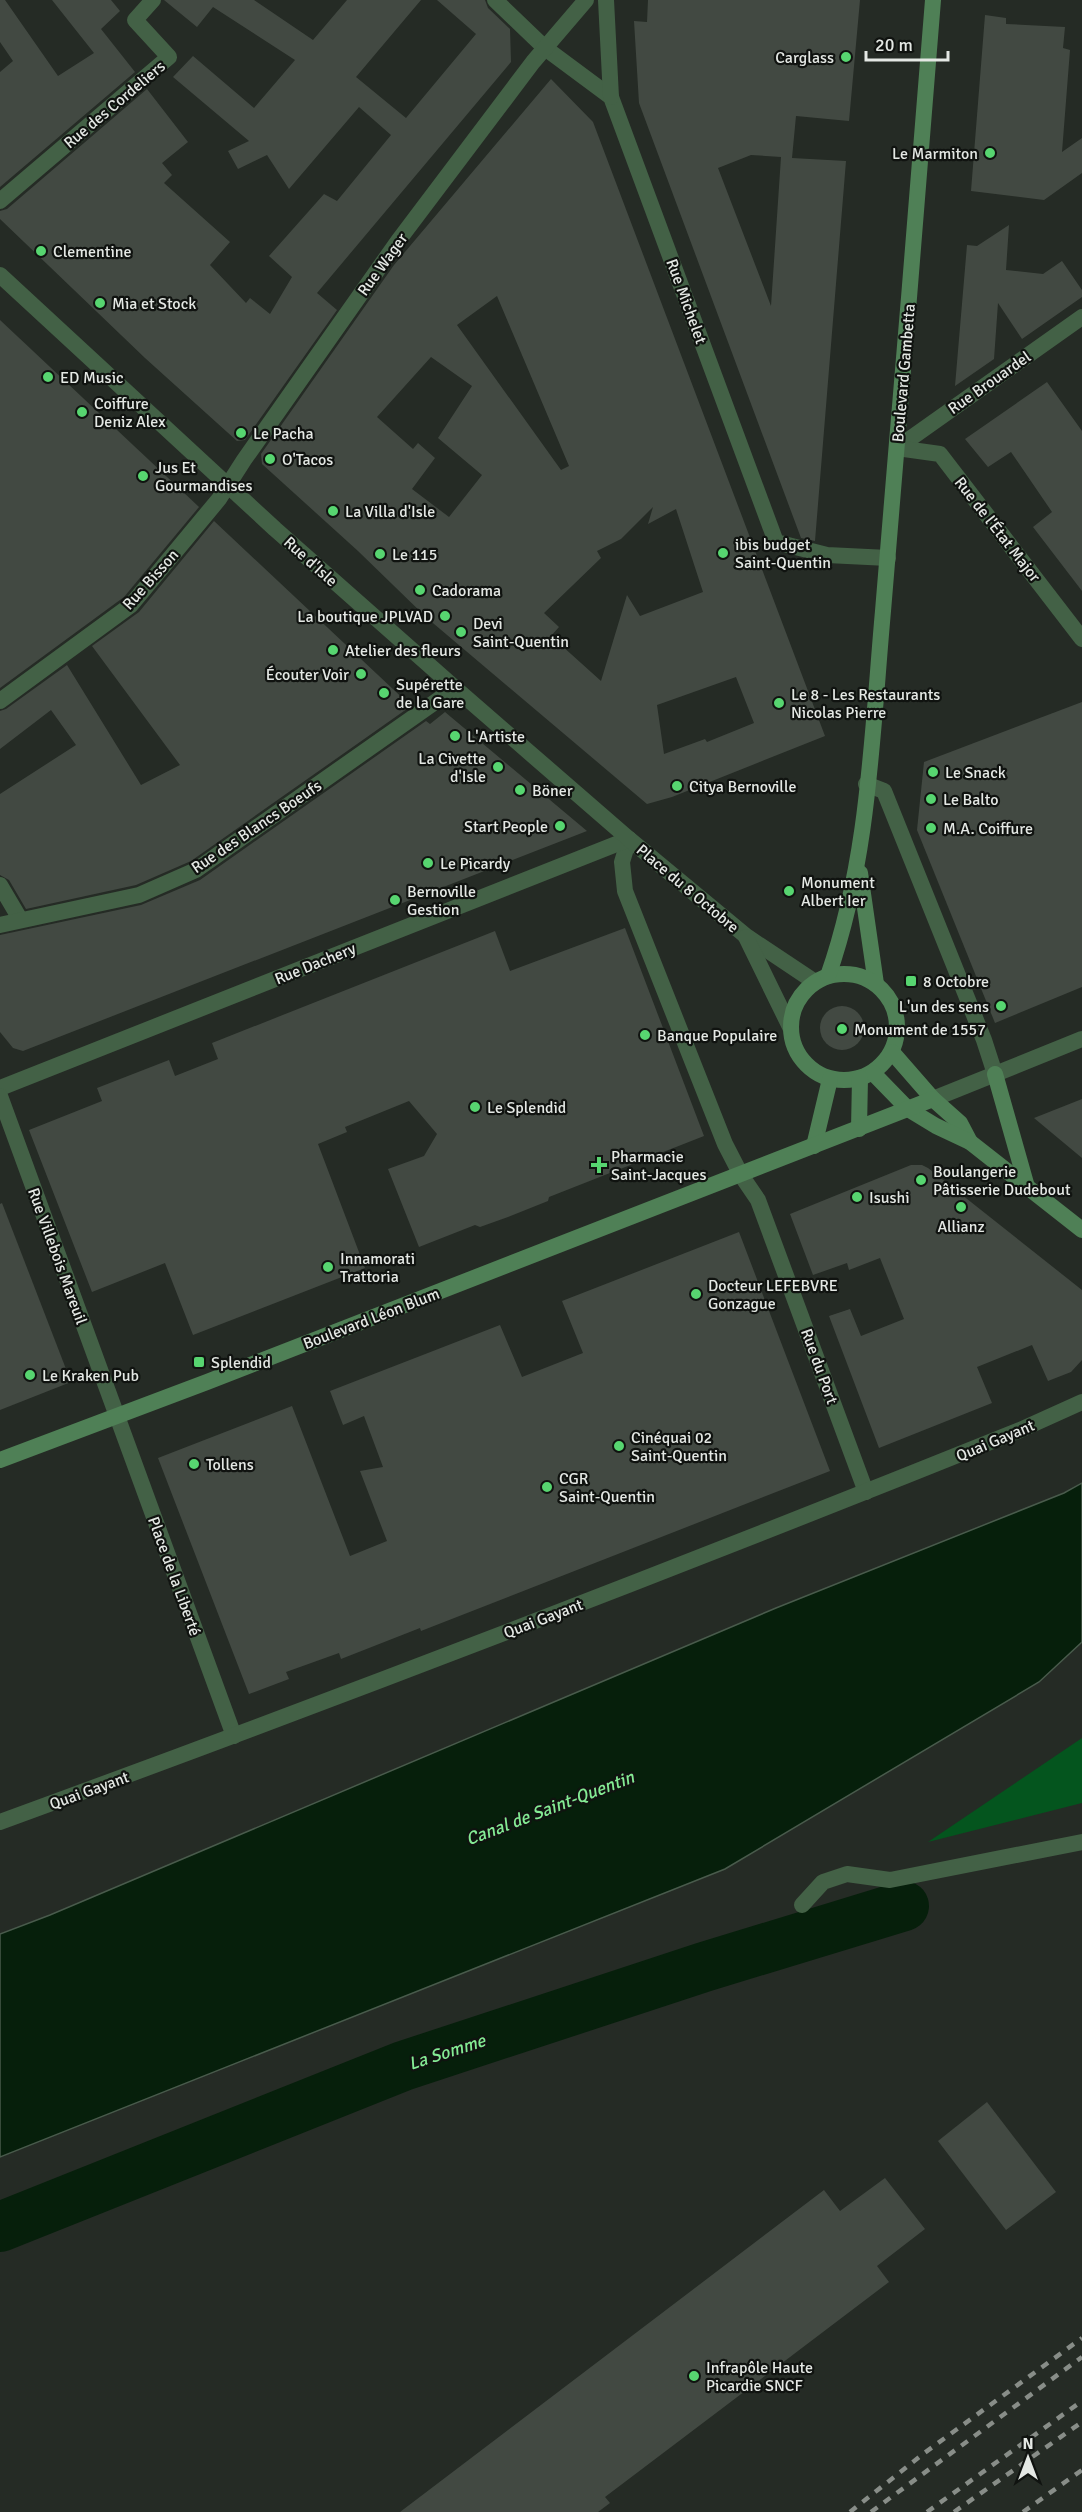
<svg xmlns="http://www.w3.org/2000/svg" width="1082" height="2512" viewBox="0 0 1082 2512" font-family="Signika,sans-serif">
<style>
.green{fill:#04551e}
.water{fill:#061f0b;stroke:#495b4c;stroke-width:1.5}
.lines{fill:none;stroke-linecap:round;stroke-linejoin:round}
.river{stroke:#061f0b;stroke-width:50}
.building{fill:#424942;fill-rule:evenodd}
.minor{stroke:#436146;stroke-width:16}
.tertiary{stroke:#436146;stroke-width:16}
.secondary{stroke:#4f8056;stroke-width:16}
.rail{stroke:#888d88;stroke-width:4.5;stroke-dasharray:8 8;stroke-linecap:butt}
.poi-dot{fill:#57d570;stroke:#101310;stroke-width:2}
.labels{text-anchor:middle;stroke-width:4.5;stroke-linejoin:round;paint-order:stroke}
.poi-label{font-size:16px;fill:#e4e8e4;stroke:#101310;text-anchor:start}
.street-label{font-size:16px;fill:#e4e8e4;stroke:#101310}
.water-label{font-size:18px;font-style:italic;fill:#84eb94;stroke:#101310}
</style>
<rect width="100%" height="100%" fill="#252b25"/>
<polygon class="green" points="1082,1738 1082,1803 928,1842"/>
<polygon class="water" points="1082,1483 1082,1642 1039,1682 725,1869 0,2157 0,1934 50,1915 776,1608 1064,1493"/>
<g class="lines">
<polyline class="river" points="0,2227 403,2066 704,1967 904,1906"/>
</g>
<g class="building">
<polygon points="0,0 5,0 58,76 94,53 52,0 111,0 120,11 101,29 135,72 0,187 0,72 13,61 0,42"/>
<polygon points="164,0 254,0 313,40 347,0 421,0 356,77 406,118 476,34 437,0 485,0 488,8 510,29 511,62 317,293 337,310 245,440 237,441 145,358 0,219 0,211 7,209 147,89 188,142 162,163 172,175 164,183 230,242 210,265 246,303 250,298 270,314 292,277 269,256 324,194 337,201 391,135 359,107 289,189 267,155 238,169 228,151 249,141 173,77 193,56 254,108 295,60 213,7 197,27"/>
<path d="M648,0h212l-11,121 -53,-5 -4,42 54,3 -31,380 -14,-3 -162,-435 -5,-82 13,1zM751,155l30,2 -10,149 -53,-138z"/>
<polygon points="985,15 1006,18 1006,24 1065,27 1063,48 1070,50 1062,152 1082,138 1082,173 1044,200 971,191"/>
<path d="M551,79l42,43 232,614 -153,61 -25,7 -220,-186 -69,-67 -96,-87 -1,-10 133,-189zM497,296l72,170 -8,4 -104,-145zM431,357l41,29 -34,52 44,37 -33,42 -37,-28 23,-31 -17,-15 -5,6 -36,-32zM653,507l-5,17 28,-15 27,83 -63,24 -13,-21 -26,86 -50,-45 8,-9 -15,-14 57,-55 -4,-7 24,-12zM736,677l18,46 -47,19 -2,-3 -41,15 -7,-49z"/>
<polygon points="1009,225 1006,270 1043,274 1062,261 1082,290 1082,297 1022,339 998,303 994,359 955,386 967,245 977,246"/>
<polygon points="0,320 199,507 124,597 0,688"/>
<polygon points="1047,382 1082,431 1082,591 1033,527 1052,512 1011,452 988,467 965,439"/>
<polygon points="214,521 411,706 191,861 136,885 26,909 9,880 0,875 0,794 76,745 51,710 0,749 0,711 6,709 67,665 141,785 180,765 92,646 139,612"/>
<polygon points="1082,702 1082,987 995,1023 917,830 924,762"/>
<polygon points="445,712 587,831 23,1051 13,1048 0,1032 0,935 141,905 200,880 426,721 430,724"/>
<polygon points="625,928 704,1136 549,1197 548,1201 508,1217 480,1227 475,1225 419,1247 388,1169 424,1156 437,1134 409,1101 345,1127 347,1132 318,1144 365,1268 193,1335 165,1263 92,1292 29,1130 102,1101 97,1088 169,1060 175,1076 218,1059 212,1043 495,931 510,971"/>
<circle cx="842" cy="1028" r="22"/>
<polygon points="1082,1099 1082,1158 1034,1118"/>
<polygon points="911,1165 922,1165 928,1168 1082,1290 1082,1360 1071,1372 1048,1381 1032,1345 977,1367 992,1403 879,1448 829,1316 850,1309 861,1336 904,1319 880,1258 849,1270 847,1263 813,1275 790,1214"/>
<polygon points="2,1203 71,1382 0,1410 0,1204"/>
<polygon points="739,1232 830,1471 421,1631 420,1628 341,1659 339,1653 286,1672 289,1679 249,1694 158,1458 292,1406 350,1556 387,1541 360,1471 383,1467 364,1416 343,1425 330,1391 500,1325 522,1377 583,1353 562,1301"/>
<polygon points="987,2102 1056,2192 1006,2230 938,2141"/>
<polygon points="885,2178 925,2229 877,2266 889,2282 605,2497 610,2503 598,2512 400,2512 824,2190 840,2211"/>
</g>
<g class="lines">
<g class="minor">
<polyline points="495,0 545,48 611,97 776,542 827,555 888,558"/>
<polyline points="606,0 611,97"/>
<polyline points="0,201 169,57 135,20 153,0"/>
<polyline points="897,448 1082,317"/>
<polyline points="0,701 131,605 219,499 244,460 398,241 533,62 586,0"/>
<polyline points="866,784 884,791 984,1040 995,1074"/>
<polyline points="629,839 622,862 625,891 725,1144 741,1175 758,1200 866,1492"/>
<polyline points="0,885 20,919"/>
<polyline points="0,925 139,895 196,870 455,688"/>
<polyline points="0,1088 629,839"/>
<polyline points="0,1096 234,1736"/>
<polyline points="802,1905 823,1882 847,1874 890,1880 1082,1842"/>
</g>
<g class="tertiary">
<polyline points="0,275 275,529 455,688 629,839 746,936 815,982"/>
<polyline points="897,448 940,454 1082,639"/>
<polyline points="746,937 790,1027"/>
<polyline points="933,1099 1082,1039"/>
<path d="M0,1822c342,-125 682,-256 1020,-392l62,-28"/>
</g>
<g class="secondary">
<polyline points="860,873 876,984"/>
<circle cx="844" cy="1027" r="53"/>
<path d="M828,976c41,-116 44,-243 55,-365 18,-204 33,-407 50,-611"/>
<polyline points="892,1052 933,1099 960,1123 970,1142"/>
<polyline points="873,1073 908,1109 936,1126 970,1142 1082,1230"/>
<polyline points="995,1074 1027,1187"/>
<polyline points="859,1129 860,1078"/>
<polyline points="814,1146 830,1079"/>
<polyline points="0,1460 207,1382 933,1099"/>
</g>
<g class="rail">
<polyline points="850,2512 923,2454 1082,2338"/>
<polyline points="871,2512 1082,2357"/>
<polyline points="927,2512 1082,2401"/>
<polyline points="954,2512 1082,2422"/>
<polyline points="1023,2512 1082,2470"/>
</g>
</g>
<g class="poi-dot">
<circle cx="846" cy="57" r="6"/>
<circle cx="990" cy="153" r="6"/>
<circle cx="41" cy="251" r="6"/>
<circle cx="100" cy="303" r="6"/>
<circle cx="48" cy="377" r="6"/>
<circle cx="82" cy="412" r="6"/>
<circle cx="241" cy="433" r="6"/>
<circle cx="270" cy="459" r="6"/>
<circle cx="143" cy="476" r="6"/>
<circle cx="333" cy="511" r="6"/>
<circle cx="723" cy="553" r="6"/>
<circle cx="380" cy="554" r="6"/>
<circle cx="420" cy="590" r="6"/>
<circle cx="445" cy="616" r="6"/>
<circle cx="461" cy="632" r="6"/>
<circle cx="333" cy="650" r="6"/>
<circle cx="361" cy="674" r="6"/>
<circle cx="384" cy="693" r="6"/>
<circle cx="779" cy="703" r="6"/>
<circle cx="455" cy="736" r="6"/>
<circle cx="498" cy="767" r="6"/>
<circle cx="933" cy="772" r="6"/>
<circle cx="677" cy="786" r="6"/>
<circle cx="520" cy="790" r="6"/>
<circle cx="931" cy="799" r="6"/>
<circle cx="560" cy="826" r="6"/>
<circle cx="931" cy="828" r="6"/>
<circle cx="428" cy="863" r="6"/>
<circle cx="789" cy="891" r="6"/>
<circle cx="395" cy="900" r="6"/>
<rect x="905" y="975" width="12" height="12" rx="3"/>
<circle cx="1001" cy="1006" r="6"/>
<circle cx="842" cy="1029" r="6"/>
<circle cx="645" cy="1035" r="6"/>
<circle cx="475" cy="1107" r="6"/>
<path d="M596 1156h6v6h6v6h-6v6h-6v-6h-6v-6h6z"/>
<circle cx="921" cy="1180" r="6"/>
<circle cx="857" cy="1197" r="6"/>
<circle cx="961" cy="1207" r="6"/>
<circle cx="328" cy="1267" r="6"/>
<circle cx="696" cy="1294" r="6"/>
<rect x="193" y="1356" width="12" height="12" rx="3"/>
<circle cx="30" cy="1375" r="6"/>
<circle cx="619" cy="1446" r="6"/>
<circle cx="194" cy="1464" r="6"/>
<circle cx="547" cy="1487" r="6"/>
<circle cx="694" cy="2376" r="6"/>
</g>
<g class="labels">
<g class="poi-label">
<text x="834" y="63" text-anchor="end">Carglass</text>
<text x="978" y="159" text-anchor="end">Le Marmiton</text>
<text x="53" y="257">Clementine</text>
<text x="112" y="309">Mia et Stock</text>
<text x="60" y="383">ED Music</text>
<text x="94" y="409">Coiffure<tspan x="94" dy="18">Deniz Alex</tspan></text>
<text x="253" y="439">Le Pacha</text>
<text x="282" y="465">O'Tacos</text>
<text x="155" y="473">Jus Et<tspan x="155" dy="18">Gourmandises</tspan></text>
<text x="345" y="517">La Villa d'Isle</text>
<text x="735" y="550">ibis budget<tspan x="735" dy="18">Saint-Quentin</tspan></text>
<text x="392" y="560">Le 115</text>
<text x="432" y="596">Cadorama</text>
<text x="433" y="622" text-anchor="end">La boutique JPLVAD</text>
<text x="473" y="629">Devi<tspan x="473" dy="18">Saint-Quentin</tspan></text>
<text x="345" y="656">Atelier des fleurs</text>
<text x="349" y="680" text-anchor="end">Écouter Voir</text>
<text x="396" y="690">Supérette<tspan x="396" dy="18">de la Gare</tspan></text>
<text x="791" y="700">Le 8 - Les Restaurants<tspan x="791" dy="18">Nicolas Pierre</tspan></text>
<text x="467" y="742">L'Artiste</text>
<text x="486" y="764" text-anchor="end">La Civette<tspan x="486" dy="18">d'Isle</tspan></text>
<text x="945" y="778">Le Snack</text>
<text x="689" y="792">Citya Bernoville</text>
<text x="532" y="796">Böner</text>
<text x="943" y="805">Le Balto</text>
<text x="548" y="832" text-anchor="end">Start People</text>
<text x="943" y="834">M.A. Coiffure</text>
<text x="440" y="869">Le Picardy</text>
<text x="801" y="888">Monument<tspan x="801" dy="18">Albert Ier</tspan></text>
<text x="407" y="897">Bernoville<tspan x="407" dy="18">Gestion</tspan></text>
<text x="923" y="987">8 Octobre</text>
<text x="989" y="1012" text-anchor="end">L'un des sens</text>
<text x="854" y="1035">Monument de 1557</text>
<text x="657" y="1041">Banque Populaire</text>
<text x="487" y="1113">Le Splendid</text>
<text x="611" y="1162">Pharmacie<tspan x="611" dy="18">Saint-Jacques</tspan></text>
<text x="933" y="1177">Boulangerie<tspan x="933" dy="18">Pâtisserie Dudebout</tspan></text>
<text x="869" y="1203">Isushi</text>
<text x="961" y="1232" text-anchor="middle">Allianz</text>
<text x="340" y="1264">Innamorati<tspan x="340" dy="18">Trattoria</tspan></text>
<text x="708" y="1291">Docteur LEFEBVRE<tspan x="708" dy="18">Gonzague</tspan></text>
<text x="211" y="1368">Splendid</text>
<text x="42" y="1381">Le Kraken Pub</text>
<text x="631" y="1443">Cinéquai 02<tspan x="631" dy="18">Saint-Quentin</tspan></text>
<text x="206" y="1470">Tollens</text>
<text x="559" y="1484">CGR<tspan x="559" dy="18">Saint-Quentin</tspan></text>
<text x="706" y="2373">Infrapôle Haute<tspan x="706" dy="18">Picardie SNCF</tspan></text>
</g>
<g class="street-label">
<text transform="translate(114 104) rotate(-40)" y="6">Rue des Cordeliers</text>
<text transform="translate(382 264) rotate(-54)" y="6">Rue Wager</text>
<text transform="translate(687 301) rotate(70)" y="6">Rue Michelet</text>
<text transform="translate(903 373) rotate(-85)" y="6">Boulevard Gambetta</text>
<text transform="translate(989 382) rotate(-35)" y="6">Rue Brouardel</text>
<text transform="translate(998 529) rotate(52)" y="6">Rue de l'État Major</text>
<text transform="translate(311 561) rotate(42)" y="6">Rue d'Isle</text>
<text transform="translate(150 579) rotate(-48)" y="6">Rue Bisson</text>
<text transform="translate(256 826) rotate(-34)" y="6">Rue des Blancs Boeufs</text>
<text transform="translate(688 888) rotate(40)" y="6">Place du 8 Octobre</text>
<text transform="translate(315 963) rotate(-22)" y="6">Rue Dachery</text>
<text transform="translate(58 1256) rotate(70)" y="6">Rue Villebois Mareuil</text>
<text transform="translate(371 1318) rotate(-21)" y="6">Boulevard Léon Blum</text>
<text transform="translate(820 1366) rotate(70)" y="6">Rue du Port</text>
<text transform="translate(995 1440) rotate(-23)" y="6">Quai Gayant</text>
<text transform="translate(175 1576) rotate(70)" y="6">Place de la Liberté</text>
<text transform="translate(543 1618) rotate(-21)" y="6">Quai Gayant</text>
<text transform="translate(89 1790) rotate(-20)" y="6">Quai Gayant</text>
</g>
<g class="water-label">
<text transform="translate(550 1808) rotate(-21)" y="6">Canal de Saint-Quentin</text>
<text transform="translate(447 2052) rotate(-18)" y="6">La Somme</text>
</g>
</g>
<g transform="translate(1028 2458)" stroke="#101310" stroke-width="4.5" paint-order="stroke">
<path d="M0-4.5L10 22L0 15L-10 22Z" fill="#e4e8e4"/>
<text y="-9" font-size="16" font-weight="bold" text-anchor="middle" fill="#e4e8e4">N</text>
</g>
<path d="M866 51v9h82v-9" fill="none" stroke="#e4e8e4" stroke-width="3"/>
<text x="875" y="51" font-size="18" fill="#e4e8e4" stroke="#101310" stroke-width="4.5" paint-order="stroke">20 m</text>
</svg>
